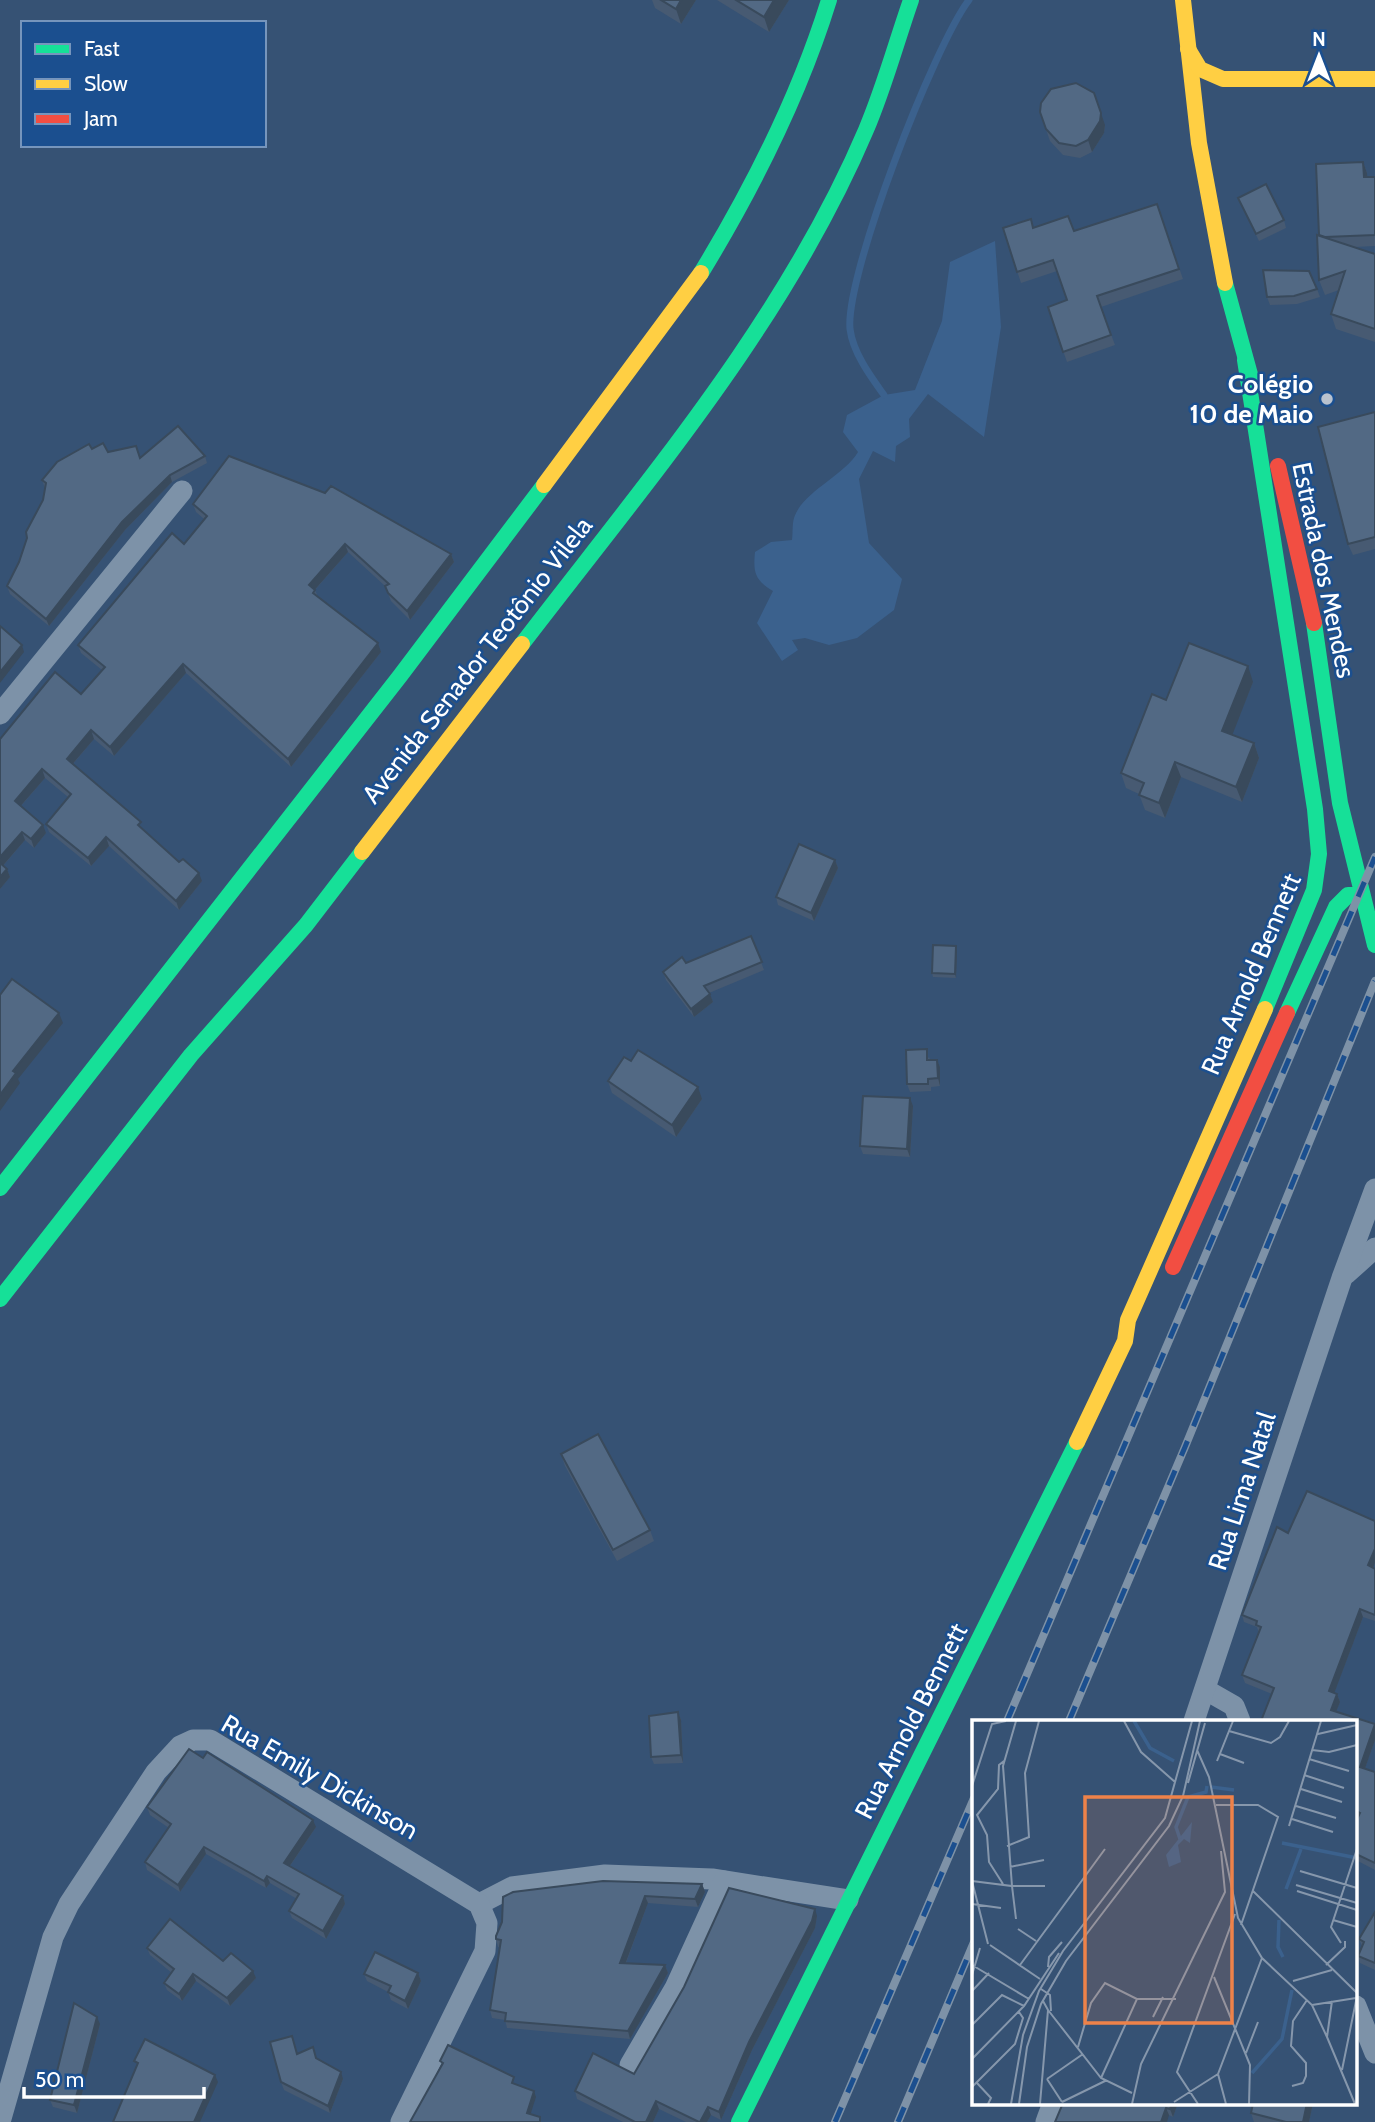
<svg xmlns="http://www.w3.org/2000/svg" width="1375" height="2122" viewBox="0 0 1375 2122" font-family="Cabin,sans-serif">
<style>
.water{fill:#3b618d}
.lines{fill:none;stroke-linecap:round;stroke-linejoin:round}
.stream{stroke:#3b618d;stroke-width:7}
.street{stroke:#7d92a8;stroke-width:21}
.fast{stroke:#16e098;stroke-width:16}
.slow{stroke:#ffcf43;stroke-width:16}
.jam{stroke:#f24e42;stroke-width:16}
.rail-casing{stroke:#7e92a7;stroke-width:8}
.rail{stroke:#1b4f8f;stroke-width:5;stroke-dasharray:16;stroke-linecap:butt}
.wall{fill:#475a72}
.shaded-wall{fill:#394a5c}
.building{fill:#526984;stroke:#394a5c;stroke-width:2}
.poi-dot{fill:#b9c2ce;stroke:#1b4f8f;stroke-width:2.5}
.labels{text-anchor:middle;stroke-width:5;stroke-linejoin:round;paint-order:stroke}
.poi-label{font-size:26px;font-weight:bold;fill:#fff;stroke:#1b4f8f;text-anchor:end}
.street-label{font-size:26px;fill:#fff;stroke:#1b4f8f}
.inset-river{fill:none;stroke:#3b618d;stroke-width:3.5}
.inset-road{fill:none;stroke:#8697ac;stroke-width:2}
.view{fill:#ee8249;fill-opacity:0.15;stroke:#ee8249;stroke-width:3.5}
.inset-edge{fill:none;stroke:#fff;stroke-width:3.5}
</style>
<rect width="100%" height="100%" fill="#365274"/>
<path class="water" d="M995,241l6,86 -17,110 -56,-43 -19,25 1,18 -14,9 -1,16 -22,-11 -14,28 10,64 33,36 -8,31 -37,28 -28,7 -24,-7 -13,2 6,10 -16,11 -25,-38 16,-32c-18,-11 -20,-18 -18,-39l16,-10 21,-2c1,-6 0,-15 2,-22 8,-26 50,-42 64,-66l-15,-20 4,-17 37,-20 31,-5 27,-69 8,-59z"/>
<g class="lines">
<path class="stream" d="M884,395c-13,-18 -31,-42 -34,-66 -5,-54 84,-283 119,-329"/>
<g class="street">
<polyline points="0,714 182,491"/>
<polyline points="1346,1274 1375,1248"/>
<polyline points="1206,1690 1234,1706 1240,1721"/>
<polyline points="1194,1721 1342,1278 1375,1189"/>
<polyline points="479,1904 512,1887 605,1875 712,1879 848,1900"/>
<polyline points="1356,2006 1375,2053"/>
<polyline points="630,2065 675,1988 724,1881"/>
<polyline points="0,2122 53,1937 69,1904 156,1772 180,1746 193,1740 210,1740 479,1904 487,1923 485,1951 401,2122"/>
<polyline points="1046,2122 1053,2103"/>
</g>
<g class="fast">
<path d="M701,273c53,-87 98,-176 128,-273"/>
<polyline points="1225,283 1251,378"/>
<polyline points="1245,360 1315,809 1319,854 1314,890 1265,1009"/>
<polyline points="1314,623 1340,803 1375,945"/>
<path d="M522,644c124,-162 263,-323 344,-514 18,-42 30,-87 45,-130"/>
<polyline points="1287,1013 1336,907 1348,895 1362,895"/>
<polyline points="0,1188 400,676 544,485"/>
<polyline points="0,1299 191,1055 306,925 362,852"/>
<polyline points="739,2122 1077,1442"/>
</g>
<g class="slow">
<polyline points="1183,0 1199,143 1225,283"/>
<polyline points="1188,49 1200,69 1223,79 1375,79"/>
<polyline points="544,485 701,273"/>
<polyline points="362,852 522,644"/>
<polyline points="1077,1442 1125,1341 1128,1320 1265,1009"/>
</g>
<g class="jam">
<polyline points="1278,466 1314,623"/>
<polyline points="1173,1267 1287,1013"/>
</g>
<defs>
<g id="rail">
<polyline points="1007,1721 1375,857"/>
<polyline points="1069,1721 1185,1447 1375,981"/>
<polyline points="835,2122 974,1798"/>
<polyline points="898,2122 974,1942"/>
</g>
</defs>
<use href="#rail" class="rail-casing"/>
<use href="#rail" class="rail"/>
</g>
<g class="wall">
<polygon points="652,0 696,0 681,24 655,8"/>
<polygon points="717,0 789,0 769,32"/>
<polygon points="1040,112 1105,125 1104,133 1092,152 1080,158 1063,155 1050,141"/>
<polygon points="1363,162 1367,173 1367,177 1375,177 1375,246 1354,247 1375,254 1375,342 1336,329 1331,314 1339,290 1325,295 1319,280 1319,235"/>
<polygon points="1238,198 1284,220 1286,228 1259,241"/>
<polygon points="1157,204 1183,279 1101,307 1115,345 1067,362 1048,307 1067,300 1057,271 1021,283 1003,228 1033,228 1074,231"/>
<polygon points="1317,289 1320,297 1297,304 1270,305 1267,297"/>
<polygon points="1375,412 1375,549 1353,555 1348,544"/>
<polygon points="92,449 140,458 205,456 207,463 172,482 125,530 49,626 10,594 7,586 19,562 43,500 45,488 42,480"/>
<polygon points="193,504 451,554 454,562 410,620 391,601 385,586 348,552 315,590 318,597 381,652 291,767 186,673 114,756 94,739 73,764 144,831 202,881 179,910 109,846 91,866 49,832 46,824 68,797 45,778 21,806 46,833 34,848 25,840 3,866 7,869 10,877 0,889 0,739 81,694 102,670 81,653 78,645 184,544 204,519 196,512"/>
<polygon points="1253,682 1232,734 1254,743 1259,758 1242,802 1181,777 1165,818 1145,810 1139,794 1126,788 1121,773 1166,700"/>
<polygon points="835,860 838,868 814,921 778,905 776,897"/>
<polygon points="751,936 764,970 709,993 713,1002 694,1017 666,980 663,972"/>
<polygon points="956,946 957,950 956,978 933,977 932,973"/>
<polygon points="929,1057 930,1060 937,1060 940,1067 940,1086 931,1087 931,1091 910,1092 907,1084"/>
<polygon points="631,1061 702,1099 676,1137 612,1093 608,1081"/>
<polygon points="913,1106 910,1157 863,1154 860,1146"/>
<polygon points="561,1454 650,1530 654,1541 617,1561 565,1466"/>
<polygon points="1307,1491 1375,1521 1375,1563 1373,1568 1375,1569 1375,1621 1363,1617 1334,1693 1337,1694 1340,1702 1336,1711 1375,1724 1375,1740 1365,1768 1375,1772 1375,1870 1356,1860 1356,1821 1357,1818 1356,1818 1356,1721 1261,1721 1272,1694 1245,1683 1242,1675 1259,1633 1257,1627 1244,1622 1242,1615 1277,1527 1288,1533"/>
<polygon points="678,1712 681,1720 683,1763 654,1764 651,1757"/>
<polygon points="147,1807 316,1827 290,1866 343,1896 345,1904 326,1939 292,1918 289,1911 297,1899 270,1883 266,1888 206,1854 180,1892 147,1870 145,1862 169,1828 150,1815"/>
<polygon points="702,1884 705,1892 698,1907 648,1903 626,1963 665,1965 668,1973 630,2039 507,2028 505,2020 492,2018 490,2010 500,1947 498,1947 496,1939 502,1922"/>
<polygon points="1375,1912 1375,1970 1360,1963 1358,1956 1362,1946 1359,1939"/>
<polygon points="817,1916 815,1928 752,2050 721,2120 711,2115 707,2122 686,2122 659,2109 653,2122 623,2122 577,2099 575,2091 634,2074"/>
<polygon points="147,1948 223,1961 256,1978 230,2006 196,1981 182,2001 167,1990 164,1983 172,1973 150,1955"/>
<polygon points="418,1973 421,1981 408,2009 391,2000 388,1992 367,1981 364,1974"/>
<polygon points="100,2024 77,2113 53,2107 50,2100"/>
<polygon points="297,2054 317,2058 343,2079 330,2113 284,2090 281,2082"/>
<polygon points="1178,2103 1173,2117 1169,2115 1055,2122"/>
<polygon points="1253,2103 1313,2103 1309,2122 1254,2122 1251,2113"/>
</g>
<g class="shaded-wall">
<polygon points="681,0 696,0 681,24 676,9"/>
<polygon points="774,0 789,0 769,32 764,17"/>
<polygon points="1101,113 1105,125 1104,133 1092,152 1088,140"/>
<polygon points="1363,162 1367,173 1368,188 1364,177"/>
<polygon points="170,475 172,482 125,530 49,626 46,619 122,522"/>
<polygon points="345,544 348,552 312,593 309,585"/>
<polygon points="451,554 454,562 410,620 407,611"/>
<polygon points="378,643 381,652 291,767 288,759"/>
<polygon points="22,645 24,652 0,683 0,672"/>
<polygon points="183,664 186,673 114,756 110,747"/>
<polygon points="1248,666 1253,682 1228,746 1222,731"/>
<polygon points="91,730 94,739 70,767 67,759"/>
<polygon points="1254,743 1259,758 1242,802 1236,787"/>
<polygon points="1175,762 1181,777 1165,818 1159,803"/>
<polygon points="42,769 45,778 18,809 15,801"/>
<polygon points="43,825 46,833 34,848 31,839"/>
<polygon points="22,832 25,840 0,869 0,857"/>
<polygon points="106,837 109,846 91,866 88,858"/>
<polygon points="835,860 838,868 814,921 811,913"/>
<polygon points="7,869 10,877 0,889 0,877"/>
<polygon points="199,873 202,881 179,910 176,901"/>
<polygon points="956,946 957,950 956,978 955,974"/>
<polygon points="710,994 713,1002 694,1017 691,1009"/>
<polygon points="59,1013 63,1023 18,1079 20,1083 0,1111 0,1095 13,1071"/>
<polygon points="937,1060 940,1067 940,1086 938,1078"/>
<polygon points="698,1087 702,1099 676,1137 672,1125"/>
<polygon points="910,1098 913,1106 910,1157 907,1149"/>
<polygon points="1375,1549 1375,1563 1371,1573 1368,1565"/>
<polygon points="1360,1609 1363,1617 1332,1699 1329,1691"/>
<polygon points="1337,1694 1340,1702 1334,1717 1331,1710"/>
<polygon points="678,1712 681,1720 683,1763 681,1755"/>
<polygon points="1375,1724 1375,1740 1363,1774 1360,1767"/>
<polygon points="313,1820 316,1827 287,1870 284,1863"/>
<polygon points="204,1847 206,1854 180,1892 178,1885"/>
<polygon points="267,1876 270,1883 266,1888 264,1881"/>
<polygon points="702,1884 705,1892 698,1907 695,1899"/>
<polygon points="343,1896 345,1904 326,1939 323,1931"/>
<polygon points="645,1896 648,1903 623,1970 620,1963"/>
<polygon points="815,1909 817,1916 815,1928 752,2050 721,2120 719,2112 749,2042"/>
<polygon points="665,1965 668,1973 630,2039 628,2031"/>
<polygon points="253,1971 256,1978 230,2006 227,1998"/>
<polygon points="418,1973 421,1981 408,2009 405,2001"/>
<polygon points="193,1974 196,1981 182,2001 179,1994"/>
<polygon points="97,2017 100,2024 77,2113 74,2105"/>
<polygon points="341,2072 343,2079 330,2113 328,2106"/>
<polygon points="215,2075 218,2082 200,2122 194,2122"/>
<polygon points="534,2091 536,2097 529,2119 527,2113"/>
<polygon points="656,2101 659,2109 653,2122 646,2122"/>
<polygon points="1172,2103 1178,2103 1173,2117 1170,2109"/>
<polygon points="1307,2103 1313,2103 1309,2122 1303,2122"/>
<polygon points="708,2107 711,2115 707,2122 700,2122"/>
<polygon points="1166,2108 1169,2115 1167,2122 1161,2122"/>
</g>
<g class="building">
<polygon points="661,0 681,0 676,9"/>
<polygon points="736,0 774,0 764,17"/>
<polygon points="1076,83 1094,93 1101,113 1100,121 1088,140 1076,146 1059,143 1046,129 1040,112 1041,103 1051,89"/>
<polygon points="1363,162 1364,177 1375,177 1375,235 1325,237 1319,235 1316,164"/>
<polygon points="1266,184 1284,220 1256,234 1238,198"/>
<polygon points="1157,204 1179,269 1097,296 1111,335 1063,352 1048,307 1067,300 1053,260 1017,272 1003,228 1031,219 1033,228 1068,216 1074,231"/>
<polygon points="1317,235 1375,254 1375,329 1331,314 1345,271 1319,280"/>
<polygon points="1263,270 1309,271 1317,289 1294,296 1267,297"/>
<polygon points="1375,412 1375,537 1348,544 1318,427"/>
<polygon points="178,426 205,456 170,475 122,522 46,619 7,586 19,562 27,538 26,532 43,500 46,483 42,480 57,462 89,444 92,449 103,443 108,452 136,446 140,458"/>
<polygon points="229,456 325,493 331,486 451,554 407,611 388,593 385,586 389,584 345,544 309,585 315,590 313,593 378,643 288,759 183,664 110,747 91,730 67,759 141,822 138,825 179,862 183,859 199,873 176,901 106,837 88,858 46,824 71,794 42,769 15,801 43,825 31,839 22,832 0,857 0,739 55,672 81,694 105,667 78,645 172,533 184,544 207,516 193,504"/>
<polygon points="0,626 22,645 0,672"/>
<polygon points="1189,643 1248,666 1222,731 1254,743 1236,787 1175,762 1159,803 1139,795 1144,783 1121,773 1152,694 1166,700"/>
<polygon points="799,844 835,860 811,913 776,897"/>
<polygon points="0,863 7,869 0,877"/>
<polygon points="751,936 762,962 704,986 710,994 691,1009 663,972 682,957 686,963"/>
<polygon points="933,945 956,946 955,974 932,973"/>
<polygon points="12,979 59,1013 13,1071 16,1073 0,1095 0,995"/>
<polygon points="927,1049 927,1060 937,1060 938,1078 928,1079 928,1084 907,1084 906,1050"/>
<polygon points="638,1050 698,1087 672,1125 608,1081 624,1057 631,1061"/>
<polygon points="863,1096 910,1098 907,1149 860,1146"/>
<polygon points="598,1434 650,1530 613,1550 561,1454"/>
<polygon points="1307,1491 1375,1521 1375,1549 1368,1565 1375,1569 1375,1615 1360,1609 1329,1691 1337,1694 1331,1710 1375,1724 1360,1767 1375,1772 1375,1863 1356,1854 1356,1821 1360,1813 1356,1811 1356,1721 1261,1721 1274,1688 1242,1675 1261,1627 1256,1625 1257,1621 1242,1615 1277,1527 1288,1533"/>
<polygon points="678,1712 681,1755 651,1757 649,1716"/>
<polygon points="189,1749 203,1758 207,1752 313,1820 284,1863 343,1896 323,1931 289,1911 299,1894 267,1876 264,1881 204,1847 178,1885 145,1862 171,1824 147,1807"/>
<polygon points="603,1881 702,1884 695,1899 645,1896 620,1963 665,1965 628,2031 505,2021 506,2013 490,2010 501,1940 496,1939 496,1936 502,1922 503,1897 513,1892"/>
<polygon points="729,1888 815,1909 812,1921 749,2042 719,2112 708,2107 700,2122 699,2122 656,2101 646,2122 635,2122 575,2091 593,2053 634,2074 684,1987"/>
<polygon points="1375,1912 1375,1963 1358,1956 1364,1942 1359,1939"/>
<polygon points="170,1919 223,1961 231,1953 253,1971 227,1998 193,1974 179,1994 164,1983 174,1969 147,1948"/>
<polygon points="375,1952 418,1973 405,2001 388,1992 391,1986 364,1974"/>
<polygon points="74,2003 97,2017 74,2105 50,2100"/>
<polygon points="292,2036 297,2054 313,2047 316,2058 341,2072 328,2106 281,2082 270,2042"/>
<polygon points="145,2039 215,2075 194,2122 113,2122 138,2063 134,2061"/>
<polygon points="448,2045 514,2077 512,2083 534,2091 527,2113 540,2117 540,2122 410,2122 443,2063 440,2061"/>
<polygon points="1063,2103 1172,2103 1170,2109 1166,2108 1161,2122 1055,2122"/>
<polygon points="1253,2103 1307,2103 1303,2122 1286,2122 1251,2113"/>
</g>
<circle class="poi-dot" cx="1327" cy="399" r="7"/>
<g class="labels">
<g class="poi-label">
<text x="1313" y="393">Colégio<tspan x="1313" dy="30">10 de Maio</tspan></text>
</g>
<g class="street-label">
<text transform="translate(1324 570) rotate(78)" y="9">Estrada dos Mendes</text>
<text transform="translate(477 660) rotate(-52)" y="9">Avenida Senador Teotônio Vilela</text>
<text transform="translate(1251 974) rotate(-67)" y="9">Rua Arnold Bennett</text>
<text transform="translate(1242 1491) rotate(-72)" y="9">Rua Lima Natal</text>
<text transform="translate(911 1721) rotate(-63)" y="9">Rua Arnold Bennett</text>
<text transform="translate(320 1777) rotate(30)" y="9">Rua Emily Dickinson</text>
</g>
</g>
<g transform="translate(972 1720)">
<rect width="385" height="385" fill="#365274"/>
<path d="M220,102l-2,21 -6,-4 -6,6 3,17 -12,5 -3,-12z" fill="#3b618d"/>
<path class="inset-river" d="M162,1l16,27 24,13M239,67l23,3M208,119l-4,-12 12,-30 18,-5 1,-6M310,123l75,15M314,169l15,-40M307,200l-1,27 5,10M280,353l30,-34 10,-49"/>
<path class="inset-road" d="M152,1l17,31 34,30M257,11l42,12 9,-6 9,-16M346,14l39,-9M225,30l12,27 29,141 24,40 50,47 15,32M340,30l17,2 28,-7M248,34l24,9M337,39l40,12M245,41l16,-40M332,55l40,13M216,63l17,-60M0,66l20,-62 14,-3M329,69l41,13M244,85h42l20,12 -37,108M324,86l40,12M320,99l41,13M317,106l32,-105M35,126l22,-9 -4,-64 14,-52M38,147l34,-7M328,151l57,17M0,161l40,5 -9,-120 13,-45M0,161l16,63M31,164l-14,-22 -2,-27 -10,-20 21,-26 1,-24 5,-4M324,165l61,18M281,171l104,102M325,171l60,19M0,184l29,4M44,199l-4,-33h33M361,200l24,7M46,209l18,12M369,223l-10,-16 26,-78M18,225l50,34M0,245l57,34M48,245l85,-116M354,245l19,-18v-6M76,247l1,-10 13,-15M0,255l8,-27M242,257l36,88 -1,39M321,261l39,-11M69,269l9,6 1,16M0,271l17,-18M165,279h39M360,281l-5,36 28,67M340,285l44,-7M76,290l53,68 31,15M181,297l10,-20M0,305l30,-30 22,11M106,327l13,-44 14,-20 32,16 -36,79M274,333l12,-31M0,339l52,-53 35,-53M370,350l15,-74M246,354l44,-116M246,354l8,30M75,359l36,-25M75,359l15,23M5,363l14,15 -3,6M320,366l11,-3 3,-7v-13l-15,-17 2,-25 14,-21M0,367l43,-43 8,-26 -4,-6M90,382l43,-21M202,382l44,-28M39,384l12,-69 16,-44 24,-40 102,-133 27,-97M47,384l8,-57 14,-43 25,-43 103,-135 14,-30 17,-75M68,384l8,-94 -5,-9M160,384l9,-40 84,-172 -4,-41M226,384l-21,-32 58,-158"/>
<path class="view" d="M113,77h147v226h-147z"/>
<rect width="385" height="385" class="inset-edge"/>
</g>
<rect x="21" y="21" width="245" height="126" fill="#1b4f8f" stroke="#7695bc" stroke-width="2"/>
<rect x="35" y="44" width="35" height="10" fill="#16e098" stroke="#7695bc" stroke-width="2"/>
<text x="84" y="56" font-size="21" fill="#ffffff">Fast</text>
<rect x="35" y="79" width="35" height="10" fill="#ffcf43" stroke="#7695bc" stroke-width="2"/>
<text x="84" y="91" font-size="21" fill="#ffffff">Slow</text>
<rect x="35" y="114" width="35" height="10" fill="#f24e42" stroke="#7695bc" stroke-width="2"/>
<text x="84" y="126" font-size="21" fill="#ffffff">Jam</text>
<g transform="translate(1319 56)" stroke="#1b4f8f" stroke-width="5" paint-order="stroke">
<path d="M0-5L12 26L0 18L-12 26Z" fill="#ffffff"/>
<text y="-10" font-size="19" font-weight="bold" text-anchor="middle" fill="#ffffff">N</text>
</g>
<path d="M24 2087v10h180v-10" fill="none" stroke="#ffffff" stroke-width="3.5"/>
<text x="35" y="2087" font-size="21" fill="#ffffff" stroke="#1b4f8f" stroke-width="5" paint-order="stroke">50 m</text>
</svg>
